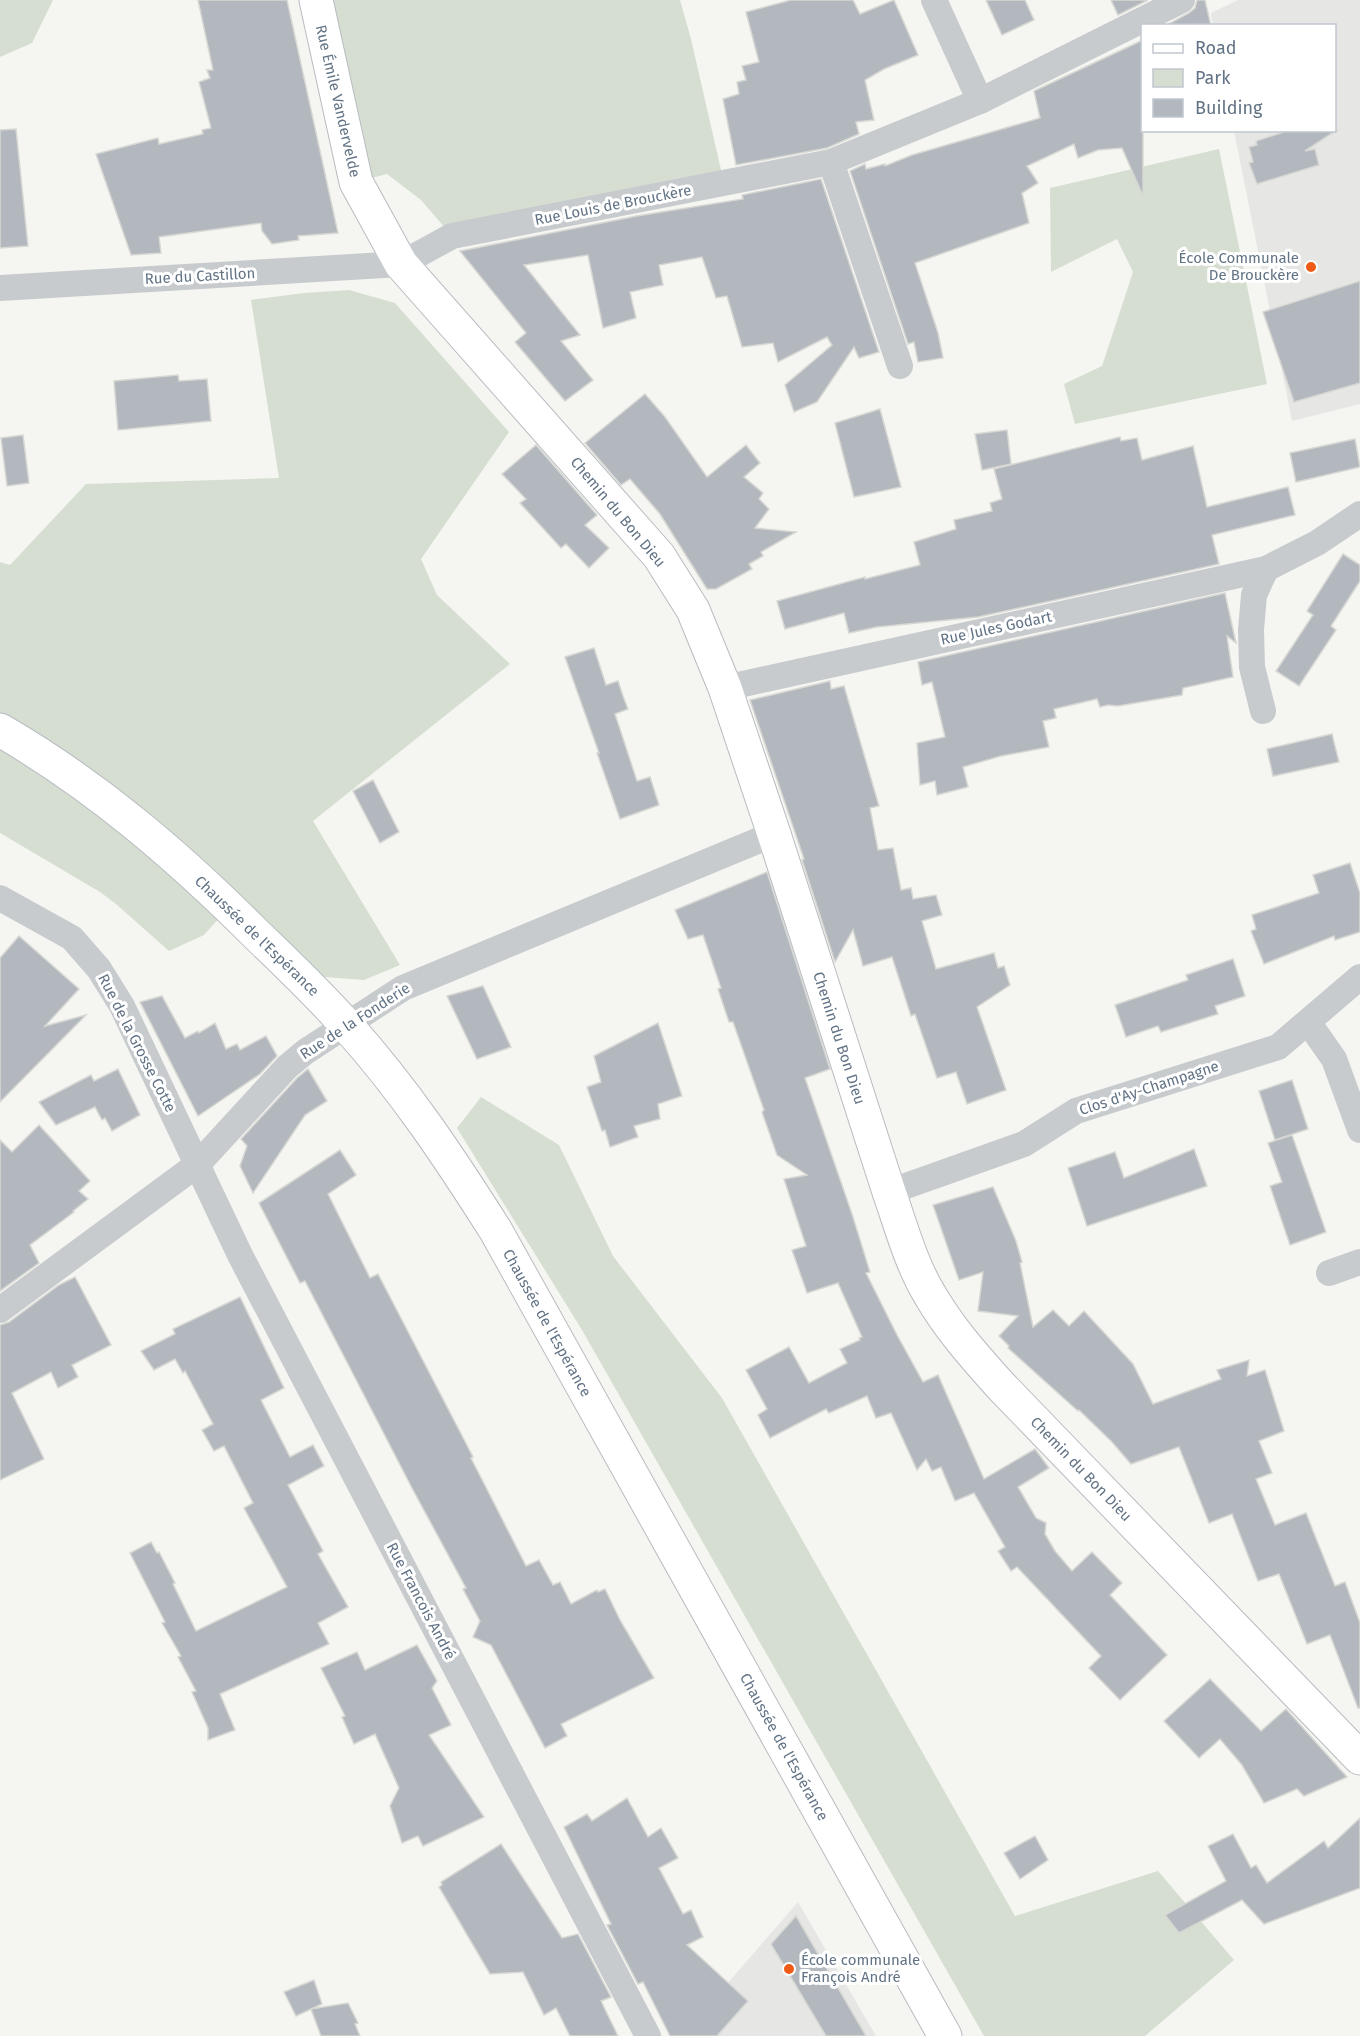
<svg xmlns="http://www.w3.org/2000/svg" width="1360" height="2036" viewBox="0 0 1360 2036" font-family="'Fira Sans',sans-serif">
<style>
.built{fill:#e6e7e5}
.green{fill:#d6ded2}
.building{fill:#b2b8be;stroke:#d7d7d4;stroke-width:1.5}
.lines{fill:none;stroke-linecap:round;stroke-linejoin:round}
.secondary-casing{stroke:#b7bcc1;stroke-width:35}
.street{stroke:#c8cbce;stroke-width:26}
.secondary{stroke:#fff;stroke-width:33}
.poi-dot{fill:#f05c17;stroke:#fff;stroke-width:2}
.labels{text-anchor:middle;stroke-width:6;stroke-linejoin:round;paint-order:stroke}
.street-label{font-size:15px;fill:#627385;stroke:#fff}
.poi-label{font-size:15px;fill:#627385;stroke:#fff;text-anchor:end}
</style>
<rect width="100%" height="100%" fill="#f5f6f1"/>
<g class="built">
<polygon points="1238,0 1360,0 1360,404 1292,421 1234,131 1334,130 1334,26 1213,25 1211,13"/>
<polygon points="798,1902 876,2036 682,2036"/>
</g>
<g class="green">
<polygon points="0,0 53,0 32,43 0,57"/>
<polygon points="316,0 680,0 691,39 724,183 452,236 421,200 387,174 356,182"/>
<polygon points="1219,149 1267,384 1075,424 1064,384 1102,366 1133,272 1117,239 1051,272 1050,188"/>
<polygon points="349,290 395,303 509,432 421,559 437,595 510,664 313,821 400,965 364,980 298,975 229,907 204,935 169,951 116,904 100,892 0,833 0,562 10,565 86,484 279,478 251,300 304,293"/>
<polygon points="481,1097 559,1145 613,1256 722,1398 1015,1916 1158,1871 1234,1960 1145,2036 984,2036 582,1330 457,1128"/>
</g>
<g class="building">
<polygon points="198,0 287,0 338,233 298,236 299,240 272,244 262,231 261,223 159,237 161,253 131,255 96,154 158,138 159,144 203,134 202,130 211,128 199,82 210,78 207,70 213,70"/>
<polygon points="791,0 853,0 860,14 894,0 918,55 884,69 865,80 874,120 856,122 859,134 827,148 736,165 723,99 739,94 737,82 746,80 742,66 759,62 746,12"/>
<polygon points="986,0 1025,0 1034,20 1002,35"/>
<polygon points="1111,0 1148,0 1118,15"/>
<polygon points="1197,0 1205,0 1211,26 1165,26 1189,13 1195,8"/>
<polygon points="1143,40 1143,196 1122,148 1098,150 1078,158 1074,144 1027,166 1038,183 1022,193 1029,223 915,263 938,333 943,358 918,362 914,342 908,344 850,171 865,164 866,169 885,164 885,166 912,155 1040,118 1034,91"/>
<polygon points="16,129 28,246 0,248 0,130"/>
<polygon points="1290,130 1337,130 1305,151 1315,149 1319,165 1257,184 1249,163 1253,162 1249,147 1257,145 1256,141"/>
<polygon points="821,179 879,352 859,358 854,347 817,402 794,412 785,385 832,345 827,337 778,362 773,343 742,347 727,296 716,298 702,257 659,265 663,285 630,292 636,318 603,328 588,255 524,265 580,335 561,341 593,380 565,401 515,342 526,333 460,251 637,216 743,199 742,195"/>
<polygon points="1360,281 1360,383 1294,402 1263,312"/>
<polygon points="178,375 179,381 207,379 211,421 118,430 114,381"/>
<polygon points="645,394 665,417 707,477 746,445 760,463 744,477 763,493 759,499 769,509 755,528 796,532 761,552 763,556 749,564 752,569 716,589 707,589 660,514 630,479 621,485 585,443"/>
<polygon points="880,409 901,487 854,497 835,423"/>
<polygon points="1007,430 1011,464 982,470 975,434"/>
<polygon points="23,435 29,483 7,486 1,438"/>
<polygon points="1120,437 1121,441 1137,438 1142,460 1193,446 1207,507 1288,487 1295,515 1212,535 1219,564 978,617 877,627 849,633 844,613 785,629 777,601 865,577 865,579 920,565 914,542 956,529 954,520 992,511 990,503 1002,499 994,469"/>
<polygon points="1355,439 1360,467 1296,482 1290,453"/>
<polygon points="536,445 597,515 585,525 609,548 589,568 566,544 561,548 520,503 526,499 502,474"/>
<polygon points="1343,554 1360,565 1360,581 1331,626 1336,630 1299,686 1276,671 1313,615 1307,611"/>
<polygon points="1225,593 1236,643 1227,636 1233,677 1183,688 1182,695 1118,706 1108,705 1100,707 1097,699 1054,709 1056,718 1043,721 1049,747 1001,756 963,767 968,787 937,795 935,781 920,785 917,743 945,737 932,682 922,685 918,662"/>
<polygon points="594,648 606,685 618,681 623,696 628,709 615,714 637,781 650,777 659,805 620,819 597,753 599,753 565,657"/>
<polygon points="830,681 831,689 844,686 879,806 870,808 878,850 893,848 901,890 911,888 913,899 936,895 942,915 922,921 936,969 994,953 998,968 1004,966 1010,985 977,1007 1006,1090 967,1104 956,1072 937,1078 915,1014 911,1016 892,957 863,966 853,930 835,962 802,860 804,859 750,700"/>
<polygon points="1332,734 1339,762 1273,776 1267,749"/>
<polygon points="373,780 399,832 380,843 353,791"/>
<polygon points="1350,863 1360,893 1360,932 1335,940 1334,936 1264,964 1251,931 1256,929 1252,915 1319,893 1313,875"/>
<polygon points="767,872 830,1069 805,1078 852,1214 870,1272 866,1273 897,1335 923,1382 938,1375 984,1479 1035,1449 1049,1468 1018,1487 1036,1518 1046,1523 1045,1534 1055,1551 1072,1571 1092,1552 1122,1583 1110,1595 1167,1655 1120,1700 1089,1668 1101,1656 1017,1567 1011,1571 998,1551 1005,1547 974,1493 955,1501 941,1467 932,1471 926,1459 917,1470 891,1413 876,1418 867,1396 829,1413 826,1409 770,1438 758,1415 767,1409 746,1370 789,1347 809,1383 847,1363 840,1349 860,1340 859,1338 862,1337 838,1283 807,1293 792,1250 806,1246 784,1179 807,1175 777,1155 762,1112 764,1110 733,1022 729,1022 718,989 721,988 703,935 688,939 675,910"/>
<polygon points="19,936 79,989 45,1026 86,1015 0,1102 0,958"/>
<polygon points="1233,959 1245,996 1215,1006 1218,1014 1161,1032 1158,1026 1126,1037 1115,1005 1188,980 1186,975"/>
<polygon points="483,986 511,1047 477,1059 447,996"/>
<polygon points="162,996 185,1038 198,1031 199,1033 215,1023 226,1049 237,1044 240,1050 266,1036 277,1056 260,1074 198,1116 140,1002"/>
<polygon points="658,1023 682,1096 658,1104 660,1119 634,1126 638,1137 610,1147 605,1130 602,1131 587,1087 601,1082 594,1056"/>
<polygon points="118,1069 140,1115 112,1131 105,1118 102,1120 95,1107 56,1125 39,1102 91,1075 94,1081"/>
<polygon points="308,1069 327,1101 305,1115 253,1193 240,1166 247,1146 241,1139 297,1078"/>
<polygon points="1292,1080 1308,1129 1275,1140 1259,1091"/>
<polygon points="39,1125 90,1181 79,1191 88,1199 73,1211 74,1212 30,1245 39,1263 0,1291 0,1140 12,1152"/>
<polygon points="1292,1135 1326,1232 1290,1245 1270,1186 1282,1182 1268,1143"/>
<polygon points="1194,1149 1207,1186 1087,1226 1068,1168 1115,1152 1124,1178"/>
<polygon points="340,1150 356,1175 328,1194 370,1278 378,1274 473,1457 471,1458 526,1566 539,1560 553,1585 560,1582 571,1604 597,1590 598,1592 605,1589 620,1620 654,1678 561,1724 567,1736 545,1748 491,1645 473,1637 480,1621 463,1589 466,1588 412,1488 305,1281 300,1283 259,1203"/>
<polygon points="993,1187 1016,1241 1022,1262 1020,1263 1033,1327 1053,1310 1069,1326 1084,1311 1133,1364 1153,1404 1221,1379 1217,1370 1249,1360 1247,1376 1265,1370 1284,1431 1259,1441 1272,1473 1256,1479 1275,1525 1306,1513 1335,1586 1345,1582 1360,1623 1360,1708 1358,1708 1330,1635 1307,1644 1279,1574 1258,1581 1232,1514 1209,1523 1179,1447 1131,1464 1112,1442 1079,1410 1078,1411 1008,1348 1009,1346 999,1336 1018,1316 978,1311 983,1272 959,1280 933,1205"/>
<polygon points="75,1277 111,1345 72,1365 78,1377 58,1388 51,1372 12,1393 44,1459 0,1480 0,1325 9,1322 59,1285"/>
<polygon points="240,1297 284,1388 261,1400 290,1457 313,1445 324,1466 288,1485 323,1551 318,1554 348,1607 318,1623 329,1644 220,1694 235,1730 208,1740 208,1728 192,1692 196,1691 178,1657 181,1656 162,1623 165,1622 130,1553 151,1542 157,1553 159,1552 175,1583 173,1584 196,1631 287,1587 244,1508 253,1503 224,1446 214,1451 202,1430 213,1424 185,1371 183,1373 175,1359 154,1370 141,1351 175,1334 173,1329"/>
<polygon points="417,1645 437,1681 432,1688 451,1725 429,1735 484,1817 423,1846 418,1836 402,1843 390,1806 399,1788 375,1734 354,1744 342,1717 345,1716 321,1668 357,1652 365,1670"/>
<polygon points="1210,1679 1261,1731 1286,1709 1347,1777 1304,1796 1297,1789 1264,1803 1242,1765 1220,1739 1199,1758 1164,1721"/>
<polygon points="627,1798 648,1837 661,1828 678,1858 659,1868 683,1914 691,1910 703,1937 687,1945 748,2001 717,2036 670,2036 643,1982 638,1984 607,1925 611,1924 564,1827 587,1814 592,1821"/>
<polygon points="1360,1818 1360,1888 1264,1924 1242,1900 1179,1933 1165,1915 1226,1881 1208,1846 1233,1834 1251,1868 1256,1865 1267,1883 1324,1841 1328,1848"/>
<polygon points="1035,1836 1048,1860 1020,1879 1004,1853"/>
<polygon points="501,1844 562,1938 578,1934 611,1997 601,2001 618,2036 570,2036 556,2008 544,2015 523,1972 490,1974 439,1887 442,1885 441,1882"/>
<polygon points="796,1916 866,2036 826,2036 771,1944"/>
<polygon points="314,1980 322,2004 296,2016 284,1992"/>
<polygon points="348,2003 358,2023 355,2024 360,2036 321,2036 311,2009"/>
</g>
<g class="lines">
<defs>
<g id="secondary">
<path d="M316,0l40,182 45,82 258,292 34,54 32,78 49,146 115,358c12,34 22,72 41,103 19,33 44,61 70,90l360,373"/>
<path d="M0,730c95,55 177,125 255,203 31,30 63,60 92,93 57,63 104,134 149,205l449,805"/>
</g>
</defs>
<use href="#secondary" class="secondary-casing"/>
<g class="street">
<polyline points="934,0 980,101"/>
<polyline points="831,162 900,366"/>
<polyline points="0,288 401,264 452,236 831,162 980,101 1182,0"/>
<polyline points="725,688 1266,569 1317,543 1360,514"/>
<polyline points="1263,711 1252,667 1251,630 1254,595 1266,569"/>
<polyline points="0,898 72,938 99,969 122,1006 240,1255 648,2036"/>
<polyline points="1308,1022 1334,1059 1360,1130"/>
<polyline points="889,1192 1024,1144 1076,1111 1278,1047 1360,977"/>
<polyline points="1329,1273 1360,1262"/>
<polyline points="0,1310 198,1164 287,1067 305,1052 403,988 774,834"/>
</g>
<use href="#secondary" class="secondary"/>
</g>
<g class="poi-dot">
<circle cx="1311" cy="267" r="6"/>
<circle cx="789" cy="1969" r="6"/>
</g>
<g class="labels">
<g class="street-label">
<text transform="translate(338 101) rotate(77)" y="5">Rue Émile Vandervelde</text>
<text transform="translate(613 205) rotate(-11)" y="5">Rue Louis de Brouckère</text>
<text transform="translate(200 276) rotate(-3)" y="5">Rue du Castillon</text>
<text transform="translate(618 512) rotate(50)" y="5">Chemin du Bon Dieu</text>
<text transform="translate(996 628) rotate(-12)" y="5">Rue Jules Godart</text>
<text transform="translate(257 936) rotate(44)" y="5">Chaussée de l'Espérance</text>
<text transform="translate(355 1021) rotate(-33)" y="5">Rue de la Fonderie</text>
<text transform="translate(839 1038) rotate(72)" y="5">Chemin du Bon Dieu</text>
<text transform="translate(137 1043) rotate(63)" y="5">Rue de la Grosse Cotte</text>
<text transform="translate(1149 1088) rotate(-18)" y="5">Clos d'Ay-Champagne</text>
<text transform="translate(547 1323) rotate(61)" y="5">Chaussée de l'Espérance</text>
<text transform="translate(1081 1469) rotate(46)" y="5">Chemin du Bon Dieu</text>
<text transform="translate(421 1601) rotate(62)" y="5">Rue Francois André</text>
<text transform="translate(784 1747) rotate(61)" y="5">Chaussée de l'Espérance</text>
</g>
<g class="poi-label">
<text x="1299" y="263">École Communale<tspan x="1299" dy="17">De Brouckère</tspan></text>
<text x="801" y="1965" text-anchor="start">École communale<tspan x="801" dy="17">François André</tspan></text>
</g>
</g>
<rect x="1141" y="24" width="195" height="108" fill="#ffffff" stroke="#c0c7ce" stroke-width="1.5"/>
<rect x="1153" y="44" width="30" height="9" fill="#ffffff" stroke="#c0c7ce" stroke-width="1.5"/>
<text x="1195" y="54" font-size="18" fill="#627385">Road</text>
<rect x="1153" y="69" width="30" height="18" fill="#d6ded2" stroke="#c0c7ce" stroke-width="1.5"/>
<text x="1195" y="84" font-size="18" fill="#627385">Park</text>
<rect x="1153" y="99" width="30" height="18" fill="#b2b8be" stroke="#c0c7ce" stroke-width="1.5"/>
<text x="1195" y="114" font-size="18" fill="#627385">Building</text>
</svg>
